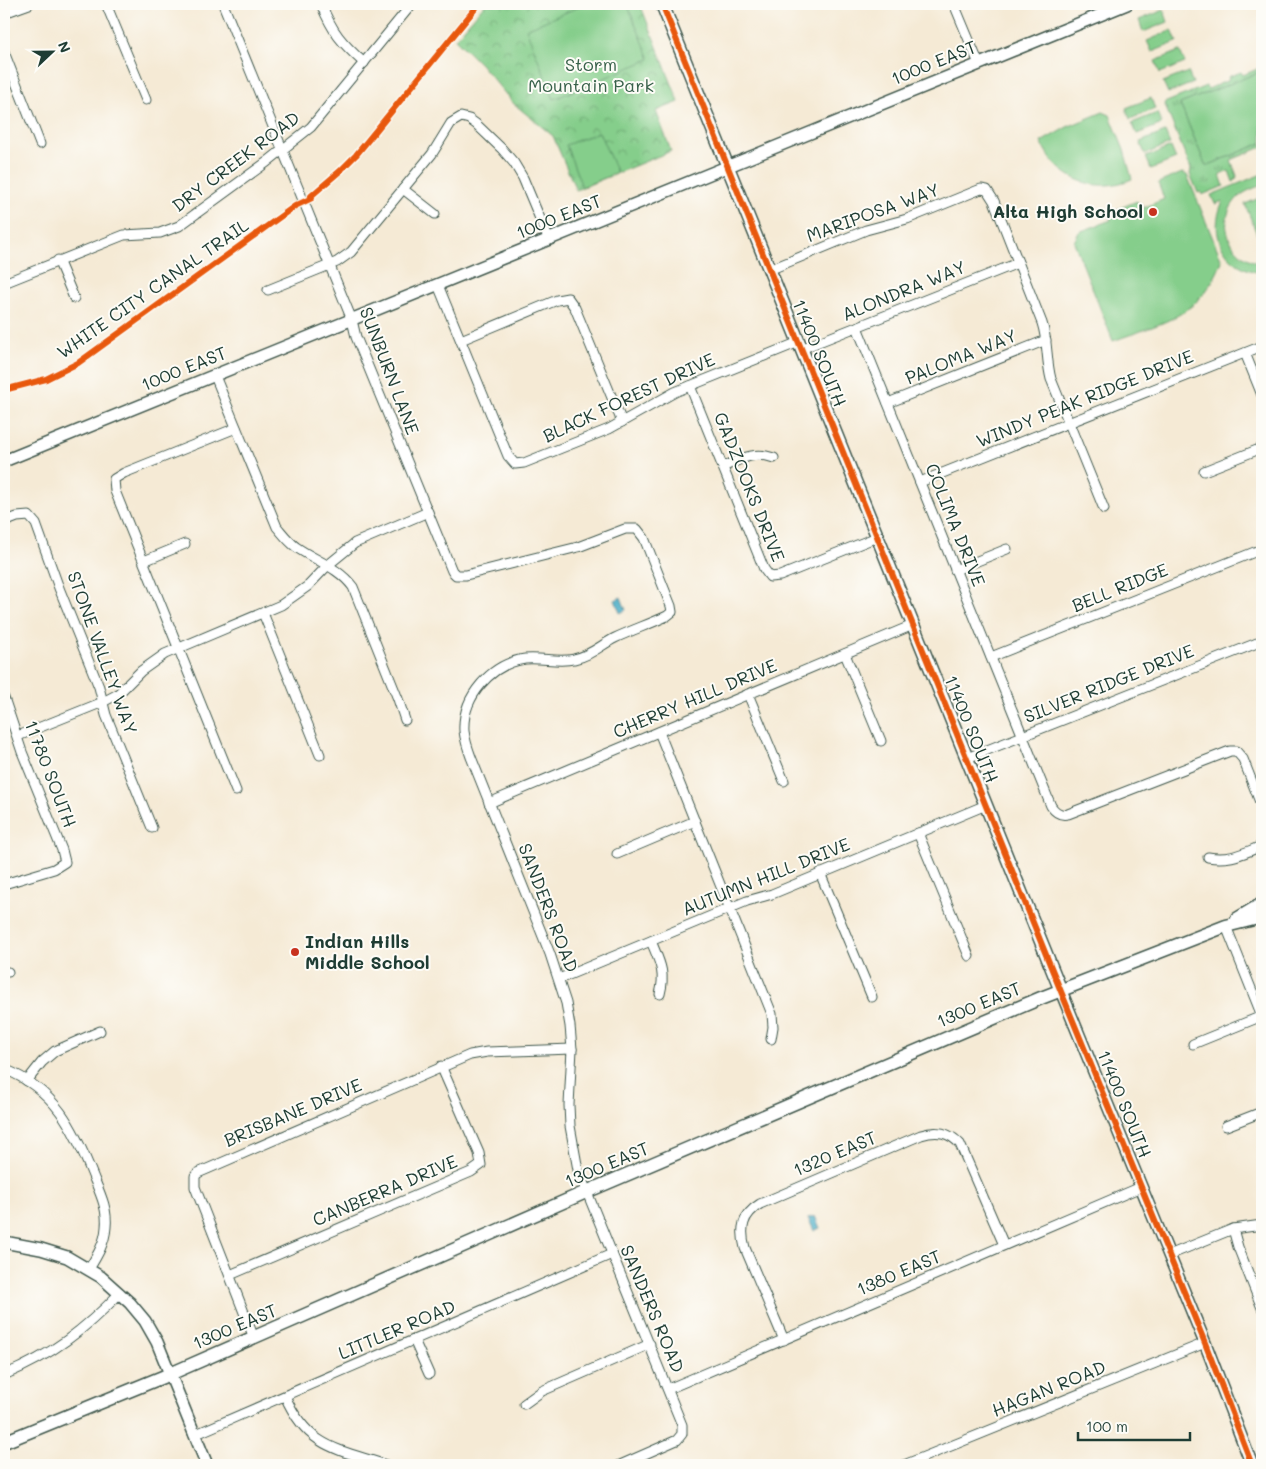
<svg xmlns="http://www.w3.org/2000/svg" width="1266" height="1469" viewBox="0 0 1266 1469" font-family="Mali,sans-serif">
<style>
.grass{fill:url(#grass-tufts);stroke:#528660}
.park{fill:url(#park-crowns);stroke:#528660}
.pitch{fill:#85ce8b;stroke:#528660}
.water{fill:url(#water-ripples);stroke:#32747c}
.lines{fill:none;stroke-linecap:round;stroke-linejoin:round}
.street-casing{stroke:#3f574c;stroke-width:11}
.secondary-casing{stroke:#3f574c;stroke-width:14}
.primary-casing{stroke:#3f574c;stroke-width:15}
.street{stroke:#fff;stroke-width:9}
.secondary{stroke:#fff;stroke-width:11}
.primary{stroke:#fff;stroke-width:12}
.cycleway-casing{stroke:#fdfcf7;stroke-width:9}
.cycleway{stroke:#e8590c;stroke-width:6}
.poi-dot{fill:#c8321e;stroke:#fdfcf7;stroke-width:2}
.labels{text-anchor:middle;stroke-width:4;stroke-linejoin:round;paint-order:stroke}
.street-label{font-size:18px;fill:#1f3d34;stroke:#fdfcf7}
.park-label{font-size:18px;fill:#38614a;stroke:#fdfcf7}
.poi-label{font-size:18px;font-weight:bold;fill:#1f3d34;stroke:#fdfcf7;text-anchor:end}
</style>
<defs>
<pattern id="grass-tufts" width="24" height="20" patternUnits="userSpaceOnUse" patternTransform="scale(1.25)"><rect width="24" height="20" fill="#85ce8b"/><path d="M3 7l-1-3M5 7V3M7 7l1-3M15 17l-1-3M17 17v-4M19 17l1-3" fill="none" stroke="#6ca872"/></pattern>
<pattern id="park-crowns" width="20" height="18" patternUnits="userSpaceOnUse" patternTransform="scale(1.25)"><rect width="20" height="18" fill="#85ce8b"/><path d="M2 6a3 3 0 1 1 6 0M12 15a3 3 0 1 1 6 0" fill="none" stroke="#6ca872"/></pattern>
<pattern id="water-ripples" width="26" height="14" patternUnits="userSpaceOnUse" patternTransform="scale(1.25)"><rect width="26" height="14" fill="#44aac4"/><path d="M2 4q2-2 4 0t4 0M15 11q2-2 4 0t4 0" fill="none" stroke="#388ca0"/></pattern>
</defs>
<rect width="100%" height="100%" fill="#fdfcf7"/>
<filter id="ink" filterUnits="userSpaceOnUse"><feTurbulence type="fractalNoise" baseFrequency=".02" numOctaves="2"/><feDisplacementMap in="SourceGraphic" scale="10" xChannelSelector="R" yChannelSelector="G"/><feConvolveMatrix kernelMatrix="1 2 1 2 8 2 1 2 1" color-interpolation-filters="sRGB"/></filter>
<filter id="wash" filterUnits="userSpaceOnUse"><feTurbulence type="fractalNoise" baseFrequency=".0096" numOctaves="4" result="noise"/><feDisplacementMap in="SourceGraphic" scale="20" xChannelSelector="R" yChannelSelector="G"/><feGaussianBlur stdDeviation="1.12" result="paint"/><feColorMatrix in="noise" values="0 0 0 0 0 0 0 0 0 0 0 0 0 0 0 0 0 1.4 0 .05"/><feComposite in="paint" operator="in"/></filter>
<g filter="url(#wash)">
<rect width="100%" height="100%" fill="#f5ead5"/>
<polygon class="grass" points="1262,67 1262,71 1180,104 1206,166 1262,143 1262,147 1231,160 1237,176 1235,181 1233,182 1229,171 1220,175 1224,186 1202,195 1201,192 1198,193 1190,174 1191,169 1164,103 1206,86 1208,89 1229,80 1228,77 1241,72 1243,75"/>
<polygon class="park" points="485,4 640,4 679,102 656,111 671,151 576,190 553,136 514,104 481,65 455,39"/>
<g class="pitch">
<polygon points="586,4 627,4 650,59 554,99 526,29"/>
<polygon points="1164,10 1168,22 1143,32 1139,20"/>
<polygon points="1172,30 1177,42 1152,52 1147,41"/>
<polygon points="1180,51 1185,63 1160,73 1155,61"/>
<polygon points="1262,71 1262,143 1206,166 1180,104"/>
<polygon points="1188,72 1193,83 1168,93 1163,82"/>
<polygon points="1151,98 1155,109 1130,119 1126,108"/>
<path d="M1103,112l7,3 14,35 8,29c-37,16 -75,0 -91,-37l26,-15z"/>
<polygon points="1157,113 1162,124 1137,134 1132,123"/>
<polygon points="599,132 617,173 582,187 566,145"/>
<polygon points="1165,132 1170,144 1145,154 1140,142"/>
<polygon points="1171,147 1176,159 1151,169 1146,157"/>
<path d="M1182,173l5,2 35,86c-21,56 -58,61 -109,80l-39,-99 5,-10 32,-12 -3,-7 29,-12 2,4 2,-1 2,4 21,-9 -6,-16z"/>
<path d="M1262,174v11c-10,4 -20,7 -27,16 -20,24 -2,59 27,62v10c-37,-5 -55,-38 -39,-72l-8,3 -4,-9z"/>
<polygon points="1262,197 1262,247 1245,204"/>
</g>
<g class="water">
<polygon points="621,597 626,610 620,613 615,600"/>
<polygon points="815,1216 820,1228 814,1231 808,1218"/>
</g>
</g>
<g filter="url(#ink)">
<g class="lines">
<defs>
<g id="street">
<polyline points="106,4 146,100"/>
<path d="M223,4l129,316 4,17 96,234 4,4h10l112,-28 47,-18h12l7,9 27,68 1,6 -5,4c-17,8 -35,14 -52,22 -14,7 -25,18 -41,21 -16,4 -32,-2 -49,0 -34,5 -63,38 -61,72 1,9 4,18 7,26l79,197 16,49 4,23 2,23 -3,56 1,21 8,44 104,255v9l-5,6 -57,25"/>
<path d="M321,4c12,29 20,38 43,59"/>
<polyline points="954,4 979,64"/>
<polyline points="4,13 29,4"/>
<polyline points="4,52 40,144"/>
<polyline points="403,189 435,214"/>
<polyline points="58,260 74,298"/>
<path d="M769,270l97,-40 41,-11 74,-30 6,1 7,11 48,122c6,18 4,37 9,56l53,130"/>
<polyline points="4,283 124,235 160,233 179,226 267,162 311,127 412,4"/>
<polyline points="438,285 508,456 515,464 524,463 609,429 675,392 799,342"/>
<polyline points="268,290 337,262 351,252 432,154 451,123 461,117 469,119 476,124 502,149 514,163 523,178 549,240"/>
<path d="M857,327l194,479c4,6 9,10 17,8l162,-63h6l7,8 19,48"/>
<polyline points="461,340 557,300 568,298 575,308 622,422"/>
<polyline points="801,349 1018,263"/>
<polyline points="1245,353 1262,395"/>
<path d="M215,376l62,151c6,7 11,14 19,20 20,14 42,20 57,40l45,112 7,21"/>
<polyline points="690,386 764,569 770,577 780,576 877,537"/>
<polyline points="888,403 1046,340"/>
<path d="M723,467c18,-8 30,-16 51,-9"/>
<polyline points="1204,471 1262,448"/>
<polyline points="920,482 1262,346"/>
<polyline points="4,522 17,517 29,516 36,524 59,588 99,687 106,715 152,828"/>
<polyline points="144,561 185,544"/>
<polyline points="955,570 1007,549"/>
<polyline points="263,613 320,755"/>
<polyline points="845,654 881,741"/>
<polyline points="991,657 1262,549"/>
<polyline points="748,694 784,781"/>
<polyline points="4,698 22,752 62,850 65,862 54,869 4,884"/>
<polyline points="659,732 772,1014 773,1027 771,1039"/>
<polyline points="18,736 103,702 118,694 141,671 165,654 281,605 308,586 328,565 355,543 428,512"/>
<polyline points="967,758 1262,641"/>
<polyline points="236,791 115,491 114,479 124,473 236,428"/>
<polyline points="489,803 913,625"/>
<polyline points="918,833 969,956"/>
<polyline points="617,854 695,821"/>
<path d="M1208,857c22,4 35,-4 54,-11"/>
<polyline points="820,873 872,997"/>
<polyline points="1226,926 1262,1016"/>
<path d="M651,941c8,20 15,31 9,53"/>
<polyline points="4,972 8,972"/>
<polyline points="559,979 747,901 772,894 986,805"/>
<polyline points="1193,1044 1262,1016"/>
<path d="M4,1069c51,20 70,59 89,107 7,17 15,33 13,51 -1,16 -9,29 -17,42"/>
<polyline points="27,1081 42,1062 55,1051 100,1031"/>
<polyline points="1226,1126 1262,1112"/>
<polyline points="1233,1229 1238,1247 1262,1308"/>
<polyline points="1169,1255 1233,1229 1262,1225"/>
<polyline points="230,1275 471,1172 481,1165 479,1153 441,1066"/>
<polyline points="254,1338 195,1187 195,1176 198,1173 470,1055 487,1052 572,1049"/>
<polyline points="414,1340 429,1374"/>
<path d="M784,1340l-39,-92c-5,-19 -3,-33 15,-44l161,-69c16,-5 28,-3 39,9l44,101"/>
<path d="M4,1375c48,-20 80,-45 116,-82"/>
<polyline points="668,1389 1141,1187"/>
<path d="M285,1396c23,52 52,53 101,69"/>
<polyline points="524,1404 542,1391 650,1344"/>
<polyline points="194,1435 612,1254"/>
<polyline points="904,1465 1205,1343"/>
</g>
<g id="secondary">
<polyline points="4,461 1127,4"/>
<polyline points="1061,991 1205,1343 1252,1465"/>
<polyline points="4,1242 41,1249 67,1257 101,1277 130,1303 145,1321 157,1342 207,1465"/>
</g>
<g id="primary">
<polyline points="662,4 1061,991"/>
<polyline points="1237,919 1262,904"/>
<polyline points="4,1442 170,1374 586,1192 1041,998 1226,926 1262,917"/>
</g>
</defs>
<use href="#street" class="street-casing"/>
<use href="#secondary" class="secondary-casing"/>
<use href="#primary" class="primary-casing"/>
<use href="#street" class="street"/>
<use href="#secondary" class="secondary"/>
<use href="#primary" class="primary"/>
<defs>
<g id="cycleway">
<polyline points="662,4 1053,972 1205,1343 1252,1465"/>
<polyline points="4,390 46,379 78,363 295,206 312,198 311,196 340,171 356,155 479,4"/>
</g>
</defs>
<use href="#cycleway" class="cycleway-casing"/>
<use href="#cycleway" class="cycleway"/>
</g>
</g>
<g class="poi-dot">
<circle cx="1153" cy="212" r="5"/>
<circle cx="295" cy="952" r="5"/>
</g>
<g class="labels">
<g class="street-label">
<text transform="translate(934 63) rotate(-22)" y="6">1000 EAST</text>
<text transform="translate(236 162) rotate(-37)" y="6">DRY CREEK ROAD</text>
<text transform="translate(873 213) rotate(-20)" y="6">MARIPOSA WAY</text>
<text transform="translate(559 217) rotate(-22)" y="6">1000 EAST</text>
<text transform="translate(153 289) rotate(-35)" y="6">WHITE CITY CANAL TRAIL</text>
<text transform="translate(904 291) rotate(-22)" y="6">ALONDRA WAY</text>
<text transform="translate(819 353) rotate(68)" y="6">11400 SOUTH</text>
<text transform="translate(961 357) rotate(-22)" y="6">PALOMA WAY</text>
<text transform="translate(184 369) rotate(-22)" y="6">1000 EAST</text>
<text transform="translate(389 371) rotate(69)" y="6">SUNBURN LANE</text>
<text transform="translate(629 398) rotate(-25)" y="6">BLACK FOREST DRIVE</text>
<text transform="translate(1085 399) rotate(-22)" y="6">WINDY PEAK RIDGE DRIVE</text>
<text transform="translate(749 487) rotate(68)" y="6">GADZOOKS DRIVE</text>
<text transform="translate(955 525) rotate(68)" y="6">COLIMA DRIVE</text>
<text transform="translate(1120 588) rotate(-22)" y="6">BELL RIDGE</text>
<text transform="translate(102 653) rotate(70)" y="6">STONE VALLEY WAY</text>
<text transform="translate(1109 684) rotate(-22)" y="6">SILVER RIDGE DRIVE</text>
<text transform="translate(695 699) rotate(-23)" y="6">CHERRY HILL DRIVE</text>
<text transform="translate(971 729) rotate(68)" y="6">11400 SOUTH</text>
<text transform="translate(50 774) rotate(69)" y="6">11780 SOUTH</text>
<text transform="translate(766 877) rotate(-22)" y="6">AUTUMN HILL DRIVE</text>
<text transform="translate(548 908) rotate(69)" y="6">SANDERS ROAD</text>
<text transform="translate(979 1005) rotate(-23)" y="6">1300 EAST</text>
<text transform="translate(1124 1104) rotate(68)" y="6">11400 SOUTH</text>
<text transform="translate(293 1113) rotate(-23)" y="6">BRISBANE DRIVE</text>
<text transform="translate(835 1154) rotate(-23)" y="6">1320 EAST</text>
<text transform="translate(607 1165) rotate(-23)" y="6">1300 EAST</text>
<text transform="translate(385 1191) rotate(-23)" y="6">CANBERRA DRIVE</text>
<text transform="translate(899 1273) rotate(-23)" y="6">1380 EAST</text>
<text transform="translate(652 1309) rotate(67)" y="6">SANDERS ROAD</text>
<text transform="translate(235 1327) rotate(-23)" y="6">1300 EAST</text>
<text transform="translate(397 1330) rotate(-23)" y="6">LITTLER ROAD</text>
<text transform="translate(1049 1389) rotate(-22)" y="6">HAGAN ROAD</text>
</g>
<g class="park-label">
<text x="591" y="71">Storm<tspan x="591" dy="21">Mountain Park</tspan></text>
</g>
<g class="poi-label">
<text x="1143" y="218">Alta High School</text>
<text x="305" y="948" text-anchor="start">Indian Hills<tspan x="305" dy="21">Middle School</tspan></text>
</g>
</g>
<rect width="1266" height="1469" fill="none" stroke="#fdfcf7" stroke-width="20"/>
<g transform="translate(52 52) rotate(68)" stroke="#fdfcf7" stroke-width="4" paint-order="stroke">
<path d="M0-4L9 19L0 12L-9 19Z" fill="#1f3d34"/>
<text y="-8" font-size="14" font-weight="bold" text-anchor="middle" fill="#1f3d34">N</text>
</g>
<path d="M1078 1432v8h112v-8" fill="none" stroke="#1f3d34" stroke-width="2.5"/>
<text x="1086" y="1432" font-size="15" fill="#1f3d34" stroke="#fdfcf7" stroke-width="4" paint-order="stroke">100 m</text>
</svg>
